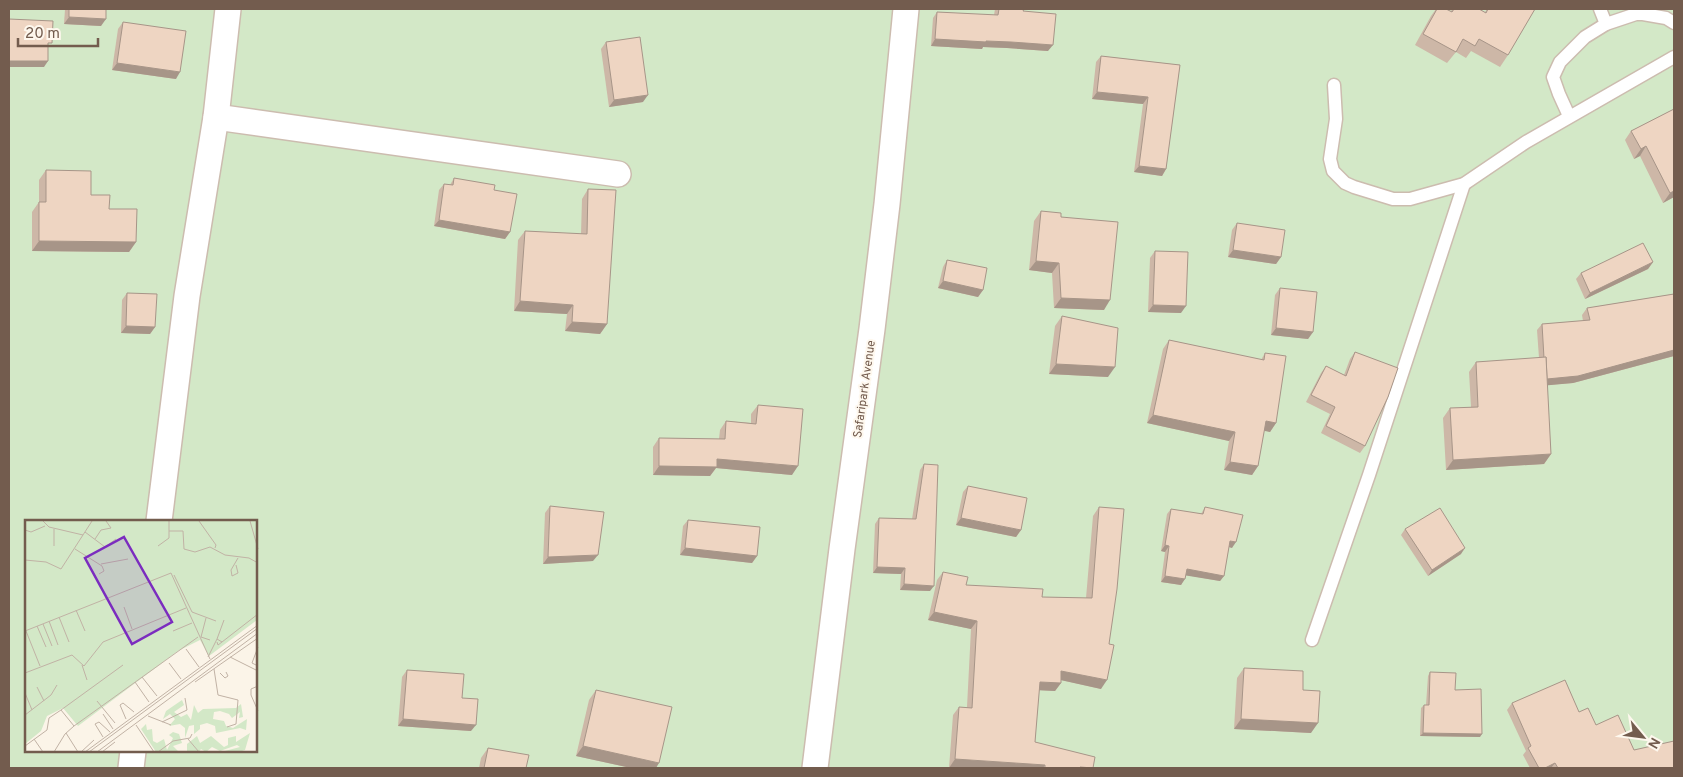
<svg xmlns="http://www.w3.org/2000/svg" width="1683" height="777" viewBox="0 0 1683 777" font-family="Overpass,sans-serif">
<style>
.green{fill:#d3e8c7;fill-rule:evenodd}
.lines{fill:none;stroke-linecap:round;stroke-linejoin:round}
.service-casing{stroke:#ccbcaf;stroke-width:15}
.minor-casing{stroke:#ccbcaf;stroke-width:28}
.service{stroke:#fff;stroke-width:12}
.minor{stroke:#fff;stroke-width:25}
.wall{fill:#cdb7a7}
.shaded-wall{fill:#a79588}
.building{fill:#eed5c2;stroke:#a79588}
.labels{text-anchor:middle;stroke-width:4;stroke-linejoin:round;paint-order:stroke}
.street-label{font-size:12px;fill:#735c4e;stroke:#fef8ee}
.inset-road{fill:none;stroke:#c1b2a5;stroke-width:1}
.view{fill:#7b2cbf;fill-opacity:0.15;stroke:#7b2cbf;stroke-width:2.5}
.inset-edge{fill:none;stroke:#735c4e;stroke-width:2.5}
</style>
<rect width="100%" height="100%" fill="#fbf4e8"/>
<path class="green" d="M9,9h1665v759h-1665zM26,521h230v230h-230z"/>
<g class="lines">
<defs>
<g id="service">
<polyline points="1600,9 1606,24"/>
<polyline points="1334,85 1336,119 1330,159 1333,171 1345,183 1354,187 1393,199 1410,199 1464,184 1526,142 1674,57"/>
<polyline points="1569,116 1559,94 1553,77 1560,62 1585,37 1606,24 1636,14 1643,14 1666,18 1674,23"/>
<polyline points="1312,640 1369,475 1464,184"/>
</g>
<g id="minor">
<polyline points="216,117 618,174"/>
<polyline points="159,521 187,296 216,117 228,9"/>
<polyline points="131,768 133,751"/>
<polyline points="815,768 842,549 872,329 887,204 906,9"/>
</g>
</defs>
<use href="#service" class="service-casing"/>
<use href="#minor" class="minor-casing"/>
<use href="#service" class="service"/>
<use href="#minor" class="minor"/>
</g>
<g class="wall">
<polygon points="65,9 106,9 101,26 64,24"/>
<polygon points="995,9 1024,9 1023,11 1048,51 1007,48 983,47 982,49 931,46 933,18 937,12 994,15"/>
<polygon points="1436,9 1446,9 1451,11 1452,9 1479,9 1485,12 1487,9 1535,9 1508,55 1500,67 1471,51 1466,58 1456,52 1447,63 1415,45 1431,16"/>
<polygon points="123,22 176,79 112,70 118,29"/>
<polygon points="606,42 643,102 609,107 601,49"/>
<polygon points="1101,56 1180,65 1166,169 1162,176 1134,172 1143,104 1092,99 1096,62"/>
<polygon points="1674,109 1674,197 1663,203 1640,156 1634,159 1625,140 1631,131"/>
<polygon points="46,170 91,195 109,209 136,242 129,252 32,251 32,212 39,202 39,180"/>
<polygon points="454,178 494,190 510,232 505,239 434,226 439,190 444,184 450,185"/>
<polygon points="588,189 607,324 600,334 565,331 567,314 514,311 518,240 525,231 581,234 582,199"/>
<polygon points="1041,211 1061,217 1104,310 1054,308 1052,273 1029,270 1034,221"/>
<polygon points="1237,223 1281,257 1276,264 1228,257 1232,230"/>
<polygon points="1155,251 1181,313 1148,312 1150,258"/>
<polygon points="947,260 983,290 978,297 938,288 943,267"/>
<polygon points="1653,262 1648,269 1585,299 1576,279 1581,273"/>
<polygon points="1280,288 1313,332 1308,339 1271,335 1275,295"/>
<polygon points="127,293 155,327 150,334 121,333 122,300"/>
<polygon points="1674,294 1674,356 1573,383 1547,385 1551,454 1544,464 1446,470 1443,418 1450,408 1471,407 1469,372 1476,362 1539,358 1537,330 1542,324 1583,321 1582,315 1587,308"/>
<polygon points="1062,316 1108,377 1049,374 1055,326"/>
<polygon points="1169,340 1261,360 1265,353 1276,423 1270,432 1264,430 1258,466 1252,475 1224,470 1229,441 1147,423 1163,349"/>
<polygon points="1355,352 1365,446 1360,453 1321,433 1330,414 1306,402 1321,373 1326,366 1344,375 1350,359"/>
<polygon points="758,405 792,475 716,468 710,476 653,475 653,447 659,438 719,439 720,430 726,421 751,423 751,414"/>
<polygon points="924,464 930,591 900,590 901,574 873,573 875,524 879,518 912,519 920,470"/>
<polygon points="968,486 1021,530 1016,537 956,525 963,492"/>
<polygon points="550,506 593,561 543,564 545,513"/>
<polygon points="1099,507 1101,689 1061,680 1061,683 1055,691 1039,690 1035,742 1093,768 949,768 953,715 959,707 967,707 971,629 928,620 937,580 943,572 966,585 1042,597 1086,598 1093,516"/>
<polygon points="1205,507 1232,548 1229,547 1224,576 1220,581 1186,575 1181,585 1161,582 1165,552 1161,551 1167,514 1171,509 1201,514"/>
<polygon points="688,520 757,556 752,563 680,555 683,526"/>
<polygon points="1405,529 1461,554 1428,576 1401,535"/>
<polygon points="1244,668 1303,690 1311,733 1234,729 1237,678"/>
<polygon points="407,670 462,698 471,731 398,726 402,677"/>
<polygon points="1430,672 1455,690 1480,737 1420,736 1421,708 1424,705 1426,705 1428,676"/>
<polygon points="596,690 656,768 631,768 576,756 589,700"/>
<polygon points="1512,703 1579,712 1596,725 1634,750 1674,768 1530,768 1523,755 1526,751 1507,710"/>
<polygon points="488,748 526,768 479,768 481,758"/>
</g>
<g class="shaded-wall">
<polygon points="69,17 106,19 101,26 64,24"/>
<polygon points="935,39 1011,42 1053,45 1048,51 1007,48 983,47 982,49 931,46"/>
<polygon points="9,61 48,61 44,67 9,67"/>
<polygon points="117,63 180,72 176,79 112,70"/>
<polygon points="1097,92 1148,97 1143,104 1092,99"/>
<polygon points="648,95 643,102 609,107 614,100"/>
<polygon points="1646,146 1640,156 1634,159 1641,149"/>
<polygon points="1139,166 1166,169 1162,176 1134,172"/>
<polygon points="1674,191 1674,197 1663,203 1670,193"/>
<polygon points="439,220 510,232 505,239 434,226"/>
<polygon points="39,241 136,242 129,252 32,251"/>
<polygon points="1233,250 1281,257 1276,264 1228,257"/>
<polygon points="1036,261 1059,263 1052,273 1029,270"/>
<polygon points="1653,262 1648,269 1585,299 1590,293"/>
<polygon points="943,281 983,290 978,297 938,288"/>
<polygon points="1061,298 1110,300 1104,310 1054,308"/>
<polygon points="520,301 573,305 567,314 514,311"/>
<polygon points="1153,305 1186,306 1181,313 1148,312"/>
<polygon points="572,322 607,324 600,334 565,331"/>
<polygon points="126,326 155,327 150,334 121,333"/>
<polygon points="1276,328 1313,332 1308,339 1271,335"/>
<polygon points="1674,350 1674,356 1573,383 1540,386 1545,379"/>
<polygon points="1056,364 1115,367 1108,377 1049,374"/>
<polygon points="1153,415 1235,432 1229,441 1147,423"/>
<polygon points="1266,421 1276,423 1270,432 1260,430"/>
<polygon points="1551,454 1544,464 1446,470 1453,460"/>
<polygon points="717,459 798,466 792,475 716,468 710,476 653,475 659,466"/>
<polygon points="1230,462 1258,466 1252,475 1224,470"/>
<polygon points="961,518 1021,530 1016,537 956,525"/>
<polygon points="1230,541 1236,542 1232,548 1226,546"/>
<polygon points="1165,545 1169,546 1165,552 1161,551"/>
<polygon points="685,548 757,556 752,563 680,555"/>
<polygon points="1465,548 1461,554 1428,576 1432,570"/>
<polygon points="598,555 593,561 543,564 548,557"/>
<polygon points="877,567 905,568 901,574 873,573"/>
<polygon points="1187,569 1224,576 1220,581 1183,575"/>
<polygon points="1165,576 1185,579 1181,585 1161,582"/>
<polygon points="904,584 934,586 930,591 900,590"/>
<polygon points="934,612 977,621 971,629 928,620"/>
<polygon points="1061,671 1107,680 1101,689 1056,679"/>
<polygon points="1040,682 1061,683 1055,691 1034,690"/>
<polygon points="403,719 476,725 471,731 398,726"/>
<polygon points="1241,719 1318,723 1311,733 1234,729"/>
<polygon points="1423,733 1482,734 1480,737 1420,736"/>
<polygon points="583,746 659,763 656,768 631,768 576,756"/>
<polygon points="955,759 1045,765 1043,768 949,768"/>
<polygon points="1555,763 1551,768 1545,768"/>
</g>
<g class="building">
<polygon points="69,9 106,9 106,19 69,17"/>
<polygon points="999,9 1024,9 1023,11 1056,14 1053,45 1011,42 986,41 986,42 935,39 937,12 998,15"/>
<polygon points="1437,9 1446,9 1452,12 1454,9 1479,9 1486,13 1488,9 1535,9 1508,55 1479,39 1475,46 1463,39 1456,52 1423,34"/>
<polygon points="9,19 53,21 52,43 48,43 48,61 9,61"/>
<polygon points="123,22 186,31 180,72 117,63"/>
<polygon points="640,37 648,95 614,100 606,42"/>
<polygon points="1101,56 1180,65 1166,169 1139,166 1148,97 1097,92"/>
<polygon points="1674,109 1674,191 1670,193 1646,146 1641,149 1631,131"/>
<polygon points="46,170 91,171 91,195 110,195 109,209 137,209 136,242 39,241 39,202 46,202"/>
<polygon points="454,178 495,185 494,190 517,194 510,232 439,220 444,184 453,185"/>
<polygon points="588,189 616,190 607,324 572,322 573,305 520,301 525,231 587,234"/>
<polygon points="1041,211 1061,213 1061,217 1118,222 1110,300 1061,298 1059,263 1036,261"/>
<polygon points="1237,223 1285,230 1281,257 1233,250"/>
<polygon points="1643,243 1653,262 1590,293 1581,273"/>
<polygon points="1155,251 1188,252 1186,306 1153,305"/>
<polygon points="947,260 987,268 983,290 943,281"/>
<polygon points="1280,288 1317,292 1313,332 1276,328"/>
<polygon points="127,293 157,294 155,327 126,326"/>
<polygon points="1674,294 1674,350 1578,376 1547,379 1546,357 1544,358 1542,324 1590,320 1587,308"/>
<polygon points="1062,316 1118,328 1115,367 1056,364"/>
<polygon points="1169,340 1264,360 1265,353 1286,356 1276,423 1266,421 1258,466 1230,462 1235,432 1153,415"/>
<polygon points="1355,352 1398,368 1388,397 1365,446 1326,426 1335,407 1311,395 1326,366 1346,376"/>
<polygon points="1546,357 1551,454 1453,460 1450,408 1478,407 1476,362"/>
<polygon points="758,405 803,409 798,466 717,459 717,467 659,466 659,438 725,439 726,421 756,424"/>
<polygon points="924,464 938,465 934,586 904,584 905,568 877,567 879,518 916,519"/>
<polygon points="968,486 1027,498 1021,530 961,518"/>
<polygon points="550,506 604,512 598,555 548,557"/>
<polygon points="1099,507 1124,509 1117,589 1109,644 1114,645 1107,680 1061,671 1061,683 1040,682 1035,742 1095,757 1093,768 1080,767 1080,768 1045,768 1045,765 955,759 959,707 972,708 977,621 934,612 943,572 968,577 966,585 1043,589 1042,597 1092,598"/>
<polygon points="1205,507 1243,515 1236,542 1230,541 1224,576 1187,569 1185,579 1165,576 1169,546 1165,545 1171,509 1203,514"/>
<polygon points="1440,508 1465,548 1432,570 1405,529"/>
<polygon points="688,520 760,527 757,556 685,548"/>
<polygon points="1244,668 1303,671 1303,690 1320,691 1318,723 1241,719"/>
<polygon points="407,670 464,674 462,698 478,699 476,725 403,719"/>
<polygon points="1430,672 1456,673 1455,690 1481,689 1482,734 1423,733 1424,705 1429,705"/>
<polygon points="1565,680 1579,712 1588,708 1596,725 1618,715 1634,750 1674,741 1674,768 1558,768 1555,763 1545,768 1539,768 1528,748 1531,746 1512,703"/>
<polygon points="596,690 672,707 659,763 583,746"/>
<polygon points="488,748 529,755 526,768 484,768"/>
</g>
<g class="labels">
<g class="street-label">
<text transform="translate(864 389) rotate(-82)" y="4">Safaripark Avenue</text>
</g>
</g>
<g transform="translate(25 520)">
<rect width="232" height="232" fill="#fbf4e8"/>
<path d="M0,1h232v99l-48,36 -9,-16 -22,11 -100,75 -15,-18 -16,8 -6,15 -16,13zM157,180l2,5 -10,7 7,5 6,-3 4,6 3,-15 4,8 5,-4 33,-1 5,-4 2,13 -4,1 1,-6 -8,6 -3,-4 -9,-3 -6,1 -1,7 11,2 2,5 7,2 14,-9 -1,11 -6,-2 -24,5 -1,-7 -8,-3 -7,2v4l-6,5v-9l-5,1 -4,12v-10l-5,-4 -11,2 6,-7 -5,-5 -7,5 3,-8zM121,204l1,6 5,-1 1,12 4,2 7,-4 3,11 6,-12 -4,-3 4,-3 6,2 3,9 -9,3 6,6h-23l-15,-23zM225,213l-5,17 -6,2h-18l19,-5 -3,-2 -17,6 -8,-4 -6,5 -5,-3 -2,3h-12v-8l10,-8 3,7 11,-7 13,11 4,-2v-7l8,-2v6z" fill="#d3e8c7"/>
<path class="inset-road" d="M18,1l6,6 34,8M174,1l17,24 -1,3M225,1l8,28M0,10l6,2 14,-6M144,11h14l1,18 11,3 15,-5 15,8 24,3 9,5M60,12l20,15 11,-8M70,19l6,-9 10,-2 -5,-7M29,26v-17M133,26l11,-8v-17M50,29l27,17 2,5 -5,3M0,40l21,2 15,7 31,-48M76,44l27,-5M211,45l2,8 -6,3 -1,-6 7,-12M149,55l18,37 24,9M99,87l8,22M51,90l9,21M34,97l10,25M181,98l-5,19 9,3M24,101l9,24M18,104l9,22M12,106l9,21M0,111l146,-58 39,86M1,111l14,35M148,111l19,-8M192,119l7,-19M197,122l36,-28M233,127l-6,16 6,3M161,129l13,18M183,137l9,-18 5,3 -4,3 -1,-3M205,137l28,14M144,143l12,16M57,145l5,15M189,149l4,26 20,5 -2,24 -9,3M0,153l47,-18 12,11 19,-24 83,-34M195,153l5,5 3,-2 -2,-4M117,157l15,19M110,162l14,20M170,162l63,-44M233,166l-7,3v6l7,16M12,167l7,14M0,173l7,17M72,181l18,22M36,190l62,-45M78,194l10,15M0,195l26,-20 6,-10M123,196l23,9M101,199l-6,-14 3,-2 11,9M137,202l25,-12 -2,-12M111,205l18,27M49,206l124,-89M41,213l12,19M78,217l-8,-13 4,-2 11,10M9,219l9,13M163,219l11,13M0,226l22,-16 2,-12 12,-8 13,16 -9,8 -11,18M56,232l13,-12M60,232l173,-127M64,232l169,-124M72,232l161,-119M77,232l13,-10M133,232l15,-11 17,-3 2,-4"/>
<path class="view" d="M99,17l48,85 -40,22 -47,-86z"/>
<rect width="232" height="232" class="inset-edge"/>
</g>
<rect width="1683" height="777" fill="none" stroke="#735c4e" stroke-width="20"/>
<g transform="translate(1643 737) rotate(119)" stroke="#fef8ee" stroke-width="4" paint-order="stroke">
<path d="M0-4L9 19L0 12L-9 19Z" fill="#735c4e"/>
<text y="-8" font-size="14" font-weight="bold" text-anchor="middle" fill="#735c4e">N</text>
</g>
<path d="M18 38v8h80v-8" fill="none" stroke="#735c4e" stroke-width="2.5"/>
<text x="25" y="38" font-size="15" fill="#735c4e" stroke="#fef8ee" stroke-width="4" paint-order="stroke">20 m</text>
</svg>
